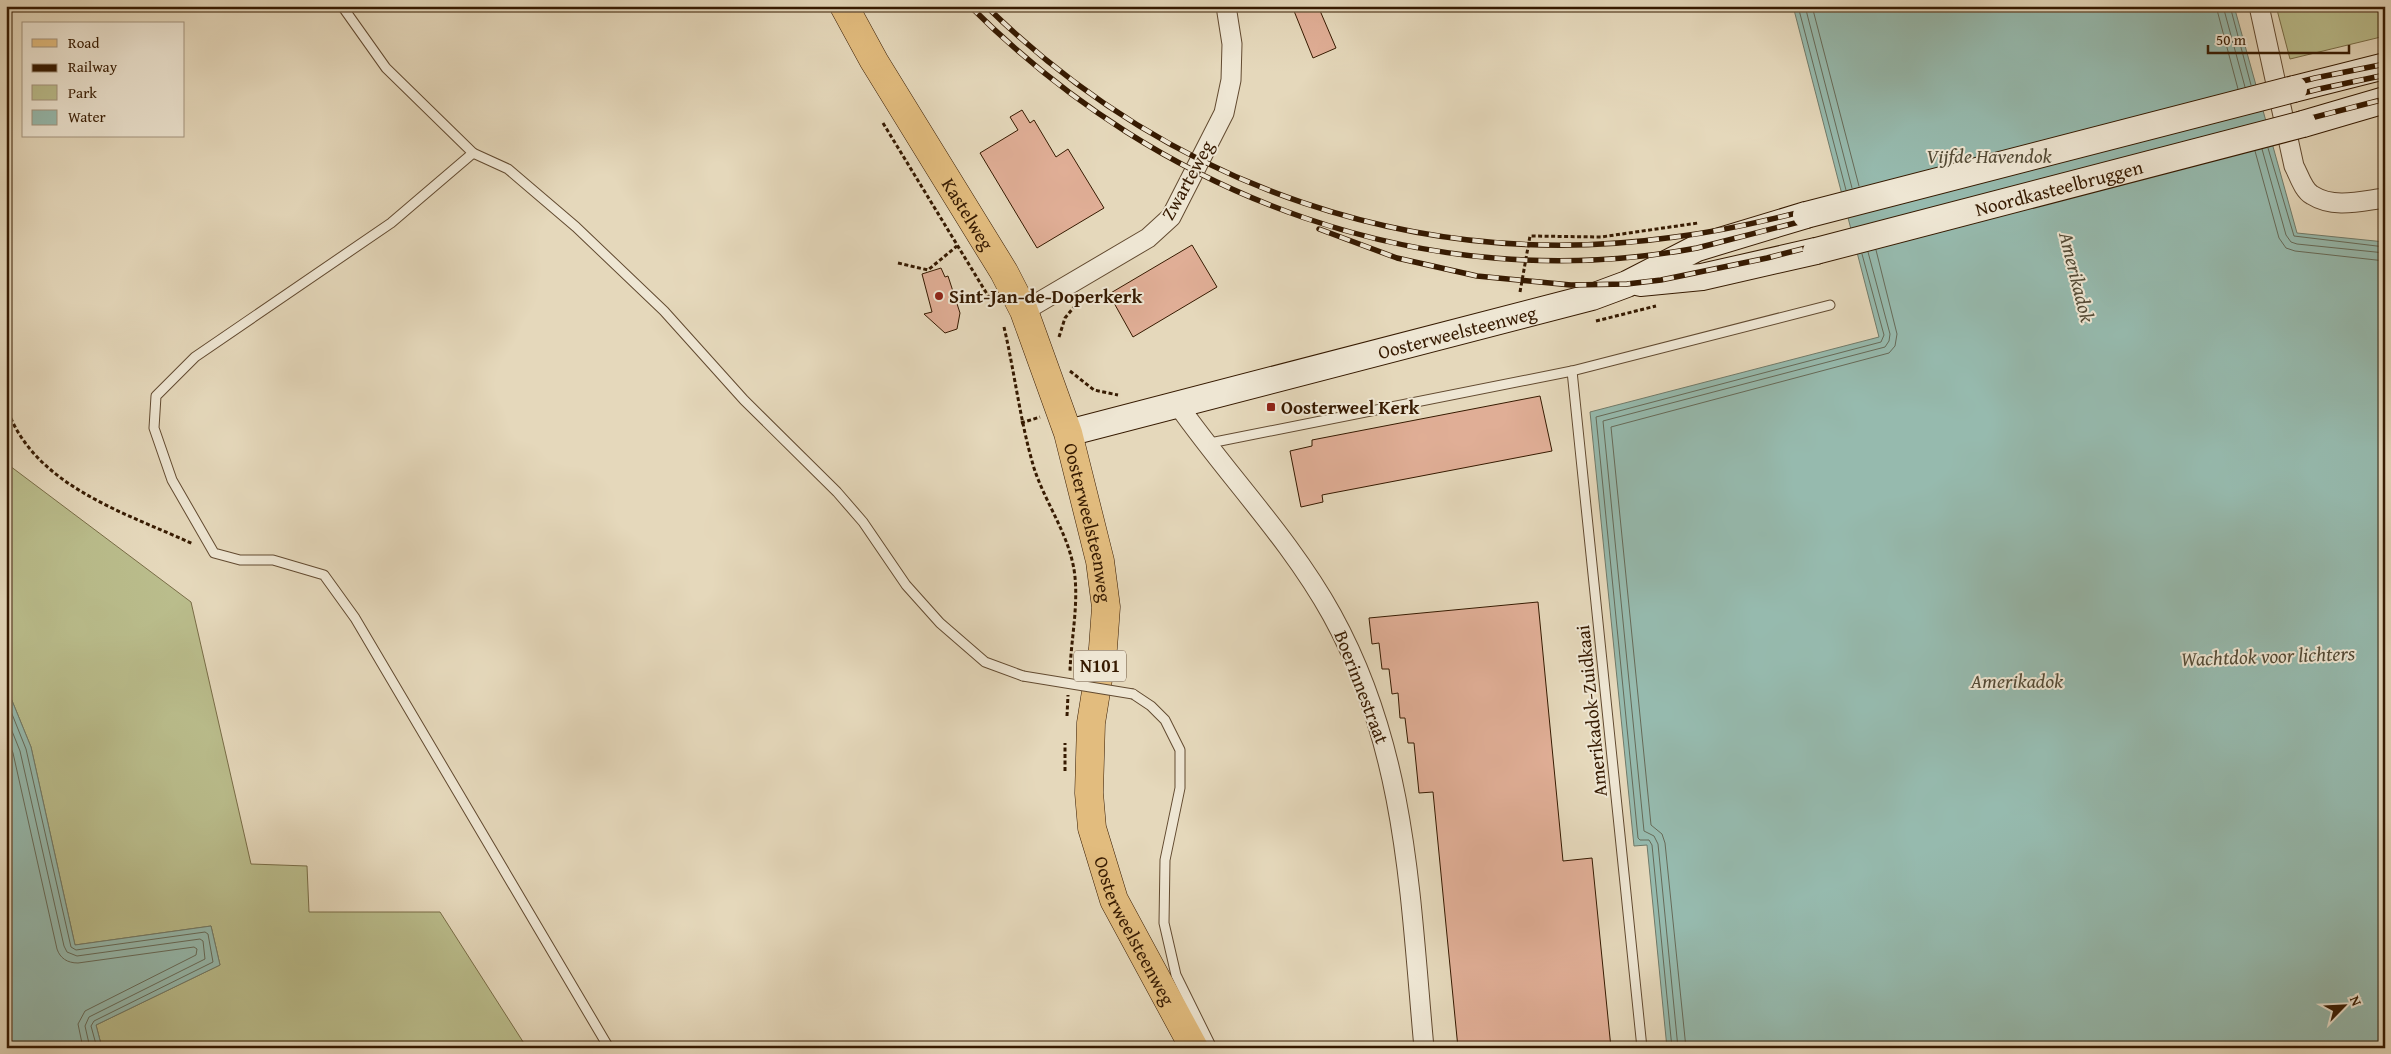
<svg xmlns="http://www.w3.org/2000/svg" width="2391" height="1054" viewBox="0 0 2391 1054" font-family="'Gentium Book Plus',serif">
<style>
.green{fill:#babd8c;stroke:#786c46}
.water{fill:#96baae;stroke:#707a69}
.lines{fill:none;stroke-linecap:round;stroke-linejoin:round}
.shore{stroke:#666a58;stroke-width:1}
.building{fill:#e0ae96;stroke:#361a01}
.lane-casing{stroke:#624a30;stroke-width:11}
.street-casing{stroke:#624a30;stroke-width:21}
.secondary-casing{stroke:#361a01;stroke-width:28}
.primary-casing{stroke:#361a01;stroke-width:29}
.path{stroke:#361a01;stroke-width:3;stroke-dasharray:4 2.5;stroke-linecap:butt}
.lane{stroke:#eee6d3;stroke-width:9}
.street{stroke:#eee6d3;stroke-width:19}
.secondary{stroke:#eee6d3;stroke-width:26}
.primary{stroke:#e2bc7e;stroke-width:28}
.rail-casing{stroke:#361a01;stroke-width:5.5}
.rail{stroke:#eee6d3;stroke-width:4;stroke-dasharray:11;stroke-linecap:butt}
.lane-bridge-casing{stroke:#624a30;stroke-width:11;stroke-linecap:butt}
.secondary-bridge-casing{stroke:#361a01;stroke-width:28;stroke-linecap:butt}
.lane-bridge{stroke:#eee6d3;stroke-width:9}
.secondary-bridge{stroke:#eee6d3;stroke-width:26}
.poi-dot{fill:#8f2418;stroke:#eee6d3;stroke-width:2}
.labels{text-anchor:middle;stroke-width:4;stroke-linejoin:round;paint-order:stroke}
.shield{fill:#eee6d3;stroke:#6d5740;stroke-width:1}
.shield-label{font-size:18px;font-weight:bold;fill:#361a01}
.street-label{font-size:19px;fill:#361a01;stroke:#eee6d3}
.poi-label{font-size:19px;font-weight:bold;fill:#361a01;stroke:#eee6d3;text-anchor:start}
.water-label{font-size:20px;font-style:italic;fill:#534a35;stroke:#eee6d3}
</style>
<rect width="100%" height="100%" fill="#e5d8bb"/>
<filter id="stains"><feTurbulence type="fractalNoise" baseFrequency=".004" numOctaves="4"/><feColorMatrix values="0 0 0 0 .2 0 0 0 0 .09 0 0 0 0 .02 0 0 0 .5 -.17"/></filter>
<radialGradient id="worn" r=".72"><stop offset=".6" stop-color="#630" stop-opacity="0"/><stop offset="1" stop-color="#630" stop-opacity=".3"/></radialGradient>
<g class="green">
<polygon points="2276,6 2385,6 2385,36 2290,59"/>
<polygon points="6,463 191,602 251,864 307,866 309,912 440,912 527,1048 102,1048 96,1025 220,965 211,926 75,945 31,747 6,686"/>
</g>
<g class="water">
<polygon points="1793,6 2234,6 2297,233 2385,242 2385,1048 1667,1048 1647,845 1634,846 1590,412 1879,337"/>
<polygon points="6,686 31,747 75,945 211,926 220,965 96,1025 102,1048 6,1048"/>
</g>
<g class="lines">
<g class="shore">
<polyline points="1798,6 1846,190"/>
<polyline points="1805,6 1852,188"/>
<polyline points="1812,6 1859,186"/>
<polyline points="2216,6 2238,89"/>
<polyline points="2223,6 2245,87"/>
<polyline points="2230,6 2251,85"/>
<polyline points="2268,148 2294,236 2385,247"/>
<polyline points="2262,149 2286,235 2291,242 2297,244 2385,253"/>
<polyline points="2255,151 2279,238 2286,248 2295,251 2385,261"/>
<polyline points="6,699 26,749 71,947 76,950 205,932 208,934 213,962 94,1021 91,1026 97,1048"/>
<polyline points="6,716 20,751 64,946 67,952 77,956 200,939 203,941 205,959 89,1017 85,1026 90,1048"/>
<path d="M6,736l7,17 44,196c3,9 10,14 21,14l116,-16 3,2 -1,6 -111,56 -7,13 5,24"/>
<polyline points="1672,1048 1652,845 1649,840 1640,840 1638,838 1596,417 1881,342 1884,335 1862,254"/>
<polyline points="1678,1048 1658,844 1654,836 1644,831 1603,421 1885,347 1889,341 1890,334 1868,252"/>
<polyline points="1686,1048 1665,843 1662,834 1651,825 1611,427 1889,353 1895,346 1897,334 1876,250"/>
</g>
</g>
<g class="building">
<polygon points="1292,6 1318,6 1336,48 1313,58"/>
<polygon points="1022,110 1030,123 1034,120 1056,157 1068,149 1104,208 1037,248 980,153 1018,130 1010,117"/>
<polygon points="1192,245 1217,287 1133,337 1109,294"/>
<polygon points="941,268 945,277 948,276 960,313 957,329 945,333 924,314 932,312 922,274"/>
<polygon points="1540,396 1552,451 1322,495 1323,502 1301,507 1290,451 1312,446 1312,440"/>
<polygon points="1538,602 1563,861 1592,858 1611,1048 1458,1048 1433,792 1419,793 1414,743 1408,743 1405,718 1400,718 1398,693 1392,694 1389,669 1382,669 1379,643 1372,644 1369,618"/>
</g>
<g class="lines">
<defs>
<g id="lane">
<polyline points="342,6 386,68 473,153"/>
<polyline points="1572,371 1642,1048"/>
<polyline points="1205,444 1572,371 1830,305"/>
<polyline points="1133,694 1151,706 1165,720 1180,750 1180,788 1165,860 1164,923 1176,975 1212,1048"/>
<polyline points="609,1048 355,618 324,575 273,560 240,560 214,553 172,480 154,428 156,396 195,357 391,223 473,153 508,169 576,227 664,311 744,400 837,492 863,522 906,585 940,623 985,662 1023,676"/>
</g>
<g id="street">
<path d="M2259,6l35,160c5,9 9,24 18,29 22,14 49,6 73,3"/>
<polyline points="1024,311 1148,238 1171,217 1224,113 1231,80 1232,44 1226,6"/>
<path d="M1178,405c50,71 112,134 154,210 75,136 78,282 92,433"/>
</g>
<g id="secondary">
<polyline points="2294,89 2385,66"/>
<polyline points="2303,124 2385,100"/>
<polyline points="1640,283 1702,277 1816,251"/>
<path id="s1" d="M1068,433l524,-136 35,-13 70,-36 109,-33"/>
</g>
<g id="primary">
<path id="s2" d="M844,6l30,55 130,211 20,39 44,122 32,128 6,46 -3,41 -12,75 -2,70 3,35 22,72 80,148"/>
</g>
</defs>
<use href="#lane" class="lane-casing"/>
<use href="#street" class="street-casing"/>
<use href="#secondary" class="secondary-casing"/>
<use href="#primary" class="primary-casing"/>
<g class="path">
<polyline points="883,123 990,299"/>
<polyline points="898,263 928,270 957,246"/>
<polyline points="1520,292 1530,236 1601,237 1698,223"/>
<polyline points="1596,321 1656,306"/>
<path d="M1004,327c11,47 16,94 30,141 12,37 37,69 41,109 3,32 -4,63 -5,94"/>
<polyline points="1059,337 1065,318 1078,302"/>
<polyline points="1070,371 1094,390 1118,395"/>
<path d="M6,406c27,80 118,106 187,138"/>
<polyline points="1021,423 1040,417"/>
<polyline points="1067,716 1068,695"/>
<polyline points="1065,771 1065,743"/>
</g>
<use href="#lane" class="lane"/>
<use href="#street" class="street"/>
<use href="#secondary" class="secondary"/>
<use href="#primary" class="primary"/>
<defs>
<g id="rail">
<path d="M970,6c191,192 458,292 727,242l622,-159 66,-14"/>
<path d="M986,6c185,181 432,267 689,231 93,-12 185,-42 276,-65 121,-32 243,-63 364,-94l70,-14"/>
<polyline points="1319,229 1397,258 1477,276 1571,285 1627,284 1661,280 1767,258 2385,99"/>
</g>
</defs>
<use href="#rail" class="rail-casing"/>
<use href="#rail" class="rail"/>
<defs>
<polyline id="lane-bridge" points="1023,676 1133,694"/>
<g id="secondary-bridge">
<polyline points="1806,215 2294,89"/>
<path id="s3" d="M1816,251l487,-127"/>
</g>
</defs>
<use href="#lane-bridge" class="lane-bridge-casing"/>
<use href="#secondary-bridge" class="secondary-bridge-casing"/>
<use href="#lane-bridge" class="lane-bridge"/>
<use href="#secondary-bridge" class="secondary-bridge"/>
</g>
<g class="poi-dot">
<circle cx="939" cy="296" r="5"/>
<rect x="1266" y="402" width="10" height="10" rx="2.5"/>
</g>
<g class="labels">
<rect class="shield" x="1074" y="650.5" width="52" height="31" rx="4"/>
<g class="shield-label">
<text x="1100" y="672">N101</text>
</g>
<g class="street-label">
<text transform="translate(1187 180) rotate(-61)" y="7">Zwarteweg</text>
<text dy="7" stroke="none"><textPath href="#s3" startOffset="251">Noordkasteelbruggen</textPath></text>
<text dy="7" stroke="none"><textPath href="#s2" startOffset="242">Kastelweg</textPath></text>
<text dy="7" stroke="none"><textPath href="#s1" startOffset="402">Oosterweelsteenweg</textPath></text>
<text dy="7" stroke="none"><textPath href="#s2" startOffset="576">Oosterweelsteenweg</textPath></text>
<text transform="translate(1362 687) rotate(69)" y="7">Boerinnestraat</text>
<text transform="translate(1591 711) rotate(-96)" y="7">Amerikadok-Zuidkaai</text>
<text dy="7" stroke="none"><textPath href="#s2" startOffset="996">Oosterweelsteenweg</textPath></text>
</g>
<g class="poi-label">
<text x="949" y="303">Sint-Jan-de-Doperkerk</text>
<text x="1281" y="414">Oosterweel Kerk</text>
</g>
<g class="water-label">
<text x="1989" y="163">Vijfde Havendok</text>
<text transform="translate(2077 277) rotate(76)" y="7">Amerikadok</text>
<text transform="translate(2268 656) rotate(-2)" y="7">Wachtdok voor lichters</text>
<text x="2017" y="688">Amerikadok</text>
</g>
</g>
<rect width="2391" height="1054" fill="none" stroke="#e5d8bb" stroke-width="25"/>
<rect x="8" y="8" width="2376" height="1039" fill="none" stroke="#361a01" stroke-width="2.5"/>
<rect x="12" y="12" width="2366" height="1029" fill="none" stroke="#361a01"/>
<rect x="22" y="22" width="162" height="115" fill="#eee6d3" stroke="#a4947f"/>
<rect x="32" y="39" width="25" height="8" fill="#e2bc7e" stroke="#a4947f"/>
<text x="68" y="48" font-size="15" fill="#361a01">Road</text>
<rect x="32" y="64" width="25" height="8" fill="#361a01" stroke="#a4947f"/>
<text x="68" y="72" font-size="15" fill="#361a01">Railway</text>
<rect x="32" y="85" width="25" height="15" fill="#babd8c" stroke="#a4947f"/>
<text x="68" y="98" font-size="15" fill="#361a01">Park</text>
<rect x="32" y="110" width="25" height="15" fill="#96baae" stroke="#a4947f"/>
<text x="68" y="122" font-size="15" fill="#361a01">Water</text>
<g transform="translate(2344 1006) rotate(66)" stroke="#eee6d3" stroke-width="4" paint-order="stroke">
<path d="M0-4L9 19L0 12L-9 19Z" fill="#361a01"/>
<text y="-8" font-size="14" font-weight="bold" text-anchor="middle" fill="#361a01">N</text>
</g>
<path d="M2208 45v8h141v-8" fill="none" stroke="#361a01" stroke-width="2.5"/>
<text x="2216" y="45" font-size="15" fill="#361a01" stroke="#eee6d3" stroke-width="4" paint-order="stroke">50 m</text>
<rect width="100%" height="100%" filter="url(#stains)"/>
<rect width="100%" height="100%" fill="url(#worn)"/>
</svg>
